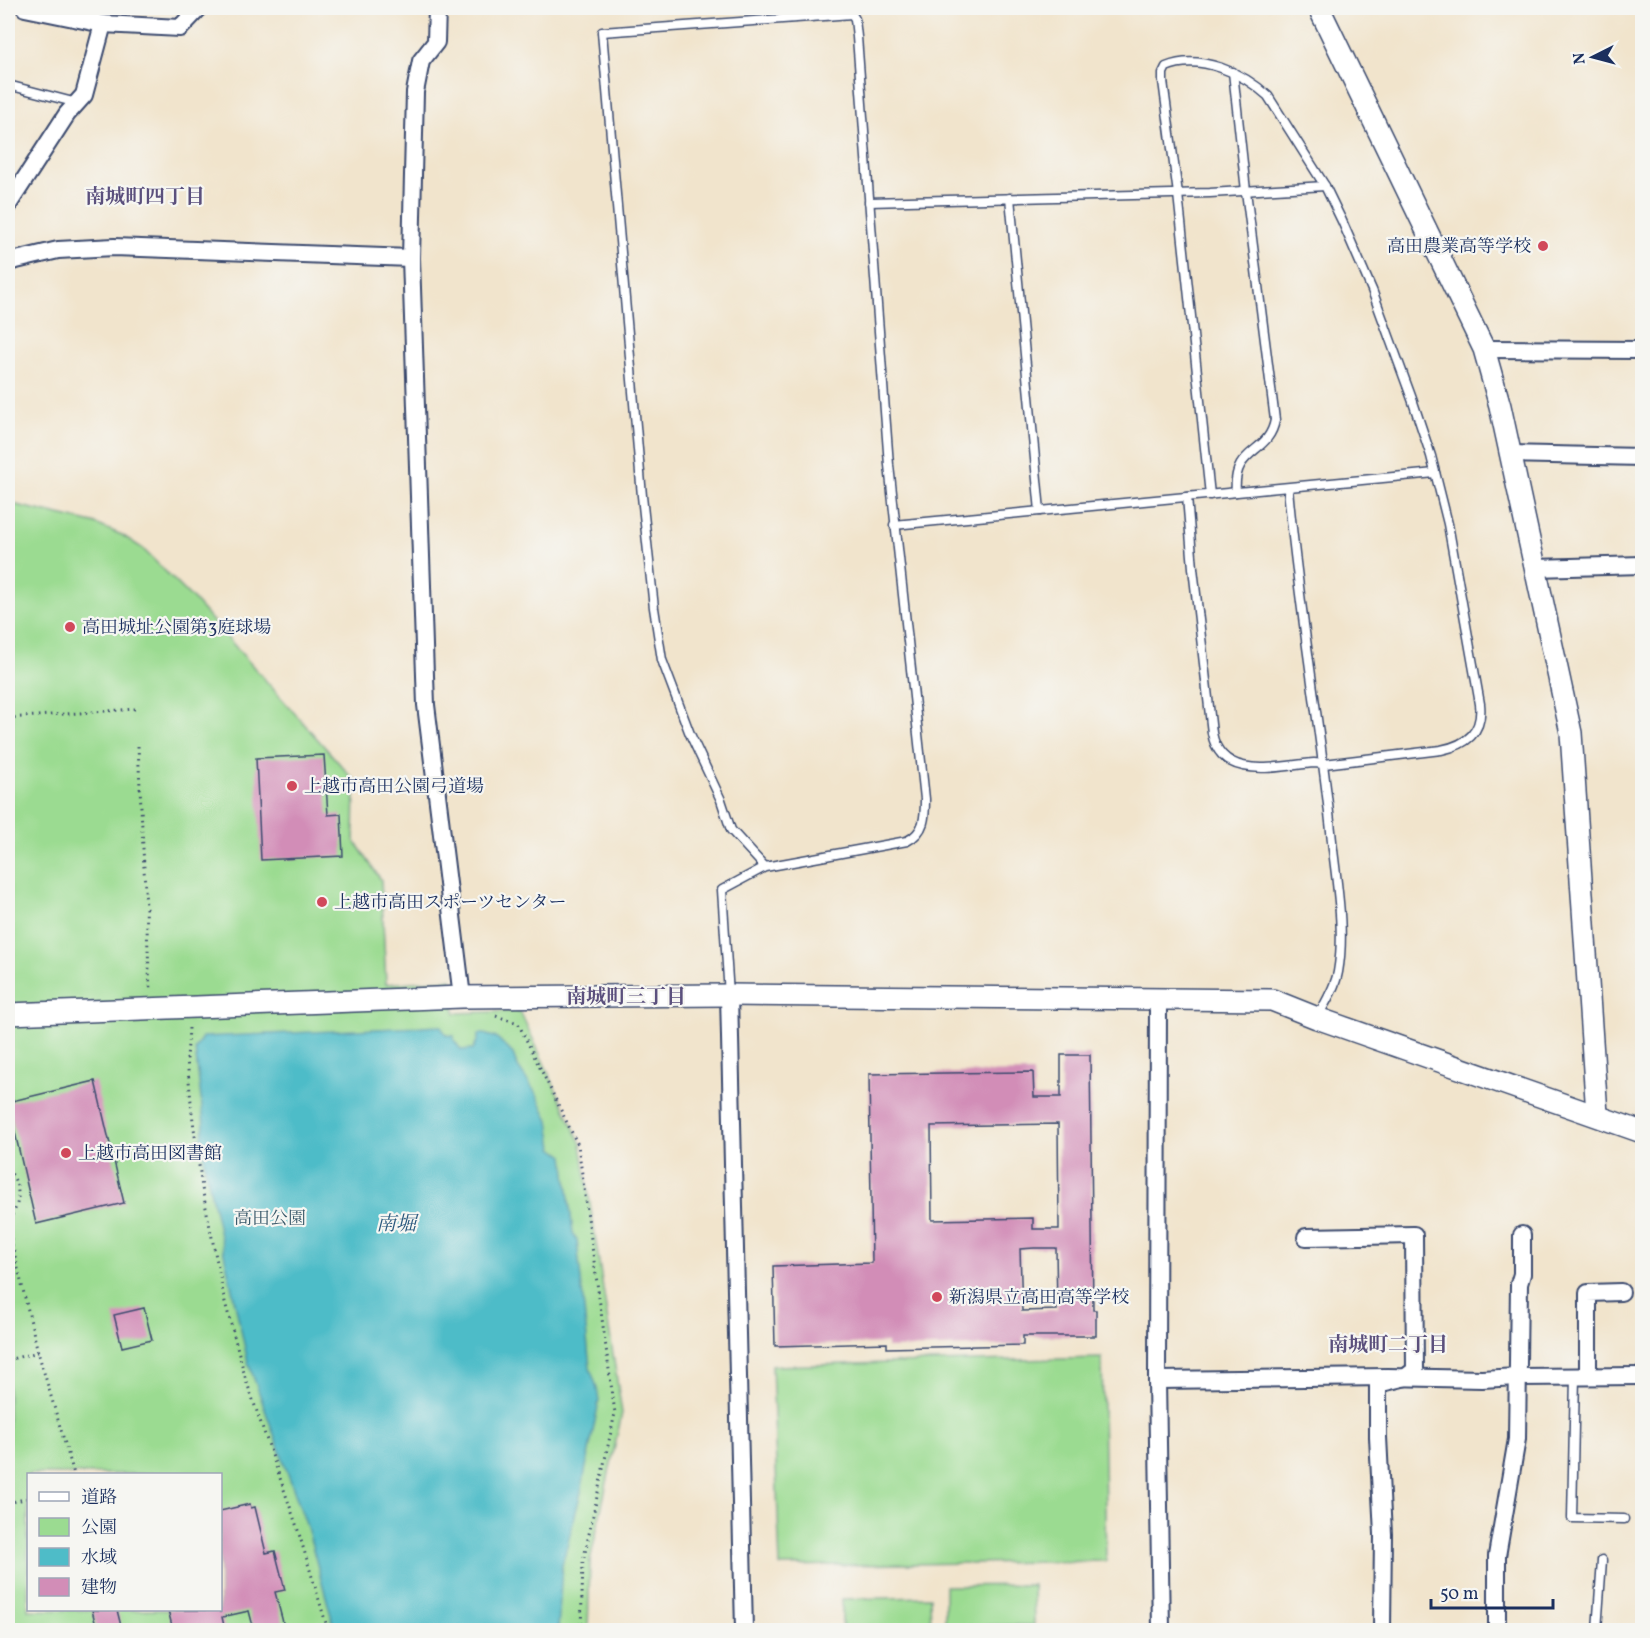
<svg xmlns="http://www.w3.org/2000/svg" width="1650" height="1638" viewBox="0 0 1650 1638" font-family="Vollkorn,'Noto Serif JP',serif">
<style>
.green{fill:#9bdb91;stroke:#5b8578;stroke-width:1.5;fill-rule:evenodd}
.water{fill:#4ebcc8;stroke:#347693;stroke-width:1.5}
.building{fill:#d28db7;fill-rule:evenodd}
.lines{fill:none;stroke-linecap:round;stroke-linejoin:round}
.service-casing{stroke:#3b4a6e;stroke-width:11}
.minor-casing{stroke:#3b4a6e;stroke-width:20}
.tertiary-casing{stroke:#3b4a6e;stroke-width:24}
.path{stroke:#3b4a6e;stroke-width:3;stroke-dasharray:1.5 4.5;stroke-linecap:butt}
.service{stroke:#fff;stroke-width:8}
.minor{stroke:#fff;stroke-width:16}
.tertiary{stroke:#fff;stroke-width:21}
.poi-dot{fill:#d1495b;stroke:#f6f6f2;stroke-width:2}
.labels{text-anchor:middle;stroke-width:4.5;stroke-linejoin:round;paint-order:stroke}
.poi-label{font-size:18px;fill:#1b2f5e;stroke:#f6f6f2;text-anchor:start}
.park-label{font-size:18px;fill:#3b5a6b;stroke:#f6f6f2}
.neighbourhood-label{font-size:20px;font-weight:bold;fill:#5b507d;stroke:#f6f6f2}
.water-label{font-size:20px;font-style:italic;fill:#2a597e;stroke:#f6f6f2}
</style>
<rect width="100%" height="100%" fill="#f6f6f2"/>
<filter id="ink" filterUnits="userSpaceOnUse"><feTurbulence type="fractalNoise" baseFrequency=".0167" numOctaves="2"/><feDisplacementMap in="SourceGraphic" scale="12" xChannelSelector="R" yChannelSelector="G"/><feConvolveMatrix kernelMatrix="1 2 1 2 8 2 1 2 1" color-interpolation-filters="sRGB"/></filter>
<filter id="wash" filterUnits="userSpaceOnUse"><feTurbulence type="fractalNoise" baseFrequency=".008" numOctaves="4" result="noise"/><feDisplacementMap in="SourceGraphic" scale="24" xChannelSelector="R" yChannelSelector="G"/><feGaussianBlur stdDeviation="1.35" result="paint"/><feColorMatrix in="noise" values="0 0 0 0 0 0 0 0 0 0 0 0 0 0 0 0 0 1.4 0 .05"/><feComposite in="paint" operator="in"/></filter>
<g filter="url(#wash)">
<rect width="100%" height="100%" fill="#f1e4cc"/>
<g class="green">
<path d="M8,503l85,20 29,12 20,13 52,52 161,181 -1,59 27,40 5,104 65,-5 4,34 65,-2 61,133 41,269 -32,148 -2,69h-580zM28,1474h192v136h-192z"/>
<polygon points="1102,1358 1106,1561 780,1566 772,1366"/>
<polygon points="1033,1585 1034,1625 945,1626 945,1586"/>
<polygon points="930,1597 931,1630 842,1630 842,1599"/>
</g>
<polygon class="water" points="441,1026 446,1035 454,1036 454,1040 461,1050 473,1049 478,1039 478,1034 484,1034 497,1038 513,1054 518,1067 537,1095 549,1121 553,1148 564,1156 573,1233 577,1241 590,1368 597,1388 599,1401 581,1492 562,1565 558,1630 335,1630 307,1527 248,1362 205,1167 202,1137 204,1124 195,1049 202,1037"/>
<g id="blocks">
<g class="building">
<polygon points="324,755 328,815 341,814 343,856 261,860 256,758"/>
<path d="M1061,1055h29l3,255h3v26h-73v9l-136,3v-5l-112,3 -2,-80 99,-3 -3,-189 164,-2 1,25h27zM1058,1124l1,105h-26v-11l-101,2 -1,-94zM1034,1248h22l1,62 -35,1 -2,-62z"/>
<polygon points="95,1081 124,1203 36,1224 8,1102"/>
<polygon points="144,1308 152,1340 122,1347 114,1315"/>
<polygon points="250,1504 251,1508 255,1507 266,1553 275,1551 285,1590 275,1592 285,1630 254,1630 249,1611 222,1617 225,1630 173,1630 168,1610 220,1610 220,1613 220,1511"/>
<polygon points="92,1610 117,1610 122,1630 97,1630"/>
</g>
</g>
</g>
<g filter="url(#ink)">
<use href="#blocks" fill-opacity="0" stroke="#3b4a6e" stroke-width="1.5"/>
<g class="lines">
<defs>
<g id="service">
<path d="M1233,72l13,119 29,229c-6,35 -43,27 -39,72"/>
<polyline points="8,85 77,103"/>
<polyline points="1010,198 1040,511"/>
<polyline points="869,202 1210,193 1325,186"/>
<path d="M1288,488c10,115 31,228 43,343 4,44 15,97 7,141 -3,16 -13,31 -21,46"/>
<path d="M1187,497l6,71 19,165c9,49 65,33 102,30l10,1 117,-14c26,-5 42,-18 39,-46l-32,-180 -17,-68 -19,-57 -40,-109 -30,-69 -17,-35 -57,-90c-25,-23 -68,-43 -102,-29l-3,6v8l15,113 32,301"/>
<polyline points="894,525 1435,473"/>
<path d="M729,995l-7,-105 43,-23 142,-26c18,-9 18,-24 18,-42l-36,-334 -32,-428 -2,-18 -3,-5 -250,18 40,464 12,112 8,52 28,74 31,66 10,30 34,37"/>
<polyline points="1575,1376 1572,1518 1624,1519"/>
<polyline points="1597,1630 1602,1560"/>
</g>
<g id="minor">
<polyline points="25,8 103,24 180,28 199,8"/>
<polyline points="437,8 436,42 421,61 415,92 411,258 426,705 462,997"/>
<polyline points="8,205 67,114 84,95 103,24"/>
<polyline points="8,262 58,250 114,247 411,258"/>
<polyline points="1484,349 1642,350"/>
<polyline points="1511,454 1642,457"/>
<polyline points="1535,568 1642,565"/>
<polyline points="729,995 744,1630"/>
<polyline points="1158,999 1157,1380 1161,1630"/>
<polyline points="1306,1237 1414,1235 1415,1370 1406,1377 1378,1384 1378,1437 1383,1534 1382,1630"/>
<polyline points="1588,1376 1588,1293 1621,1292"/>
<polyline points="1157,1380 1388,1377 1482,1379 1517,1377 1642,1376"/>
<polyline points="1497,1630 1497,1556 1517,1439 1519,1284 1522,1274 1522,1235"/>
</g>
<g id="tertiary">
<polyline points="1319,8 1484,349 1500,406 1571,733 1597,1114"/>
<polyline points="8,1014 462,997 729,995 1272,1000 1317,1018 1642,1132"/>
</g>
</defs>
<use href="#service" class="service-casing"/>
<use href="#minor" class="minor-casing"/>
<use href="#tertiary" class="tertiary-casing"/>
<g class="path">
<polyline points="8,718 135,709"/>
<polyline points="138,746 150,990"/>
<polyline points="496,1016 518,1023 578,1145 615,1413 583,1562 581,1630"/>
<polyline points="189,1028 187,1059 192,1113 202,1188 225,1302 246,1380 297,1527 328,1630"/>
<path d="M8,1169c13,16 14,35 0,51"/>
<polyline points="8,1227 38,1352 74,1474"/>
<polyline points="8,1360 38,1352"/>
<polyline points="8,1503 28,1498"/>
</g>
<use href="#service" class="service"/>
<use href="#minor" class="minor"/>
<use href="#tertiary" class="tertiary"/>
</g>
</g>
<g class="poi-dot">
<circle cx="1543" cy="246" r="6"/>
<circle cx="70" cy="627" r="6"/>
<circle cx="292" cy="786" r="6"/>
<circle cx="322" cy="902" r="6"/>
<circle cx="66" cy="1153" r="6"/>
<circle cx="937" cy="1297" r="6"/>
</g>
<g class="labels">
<g class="poi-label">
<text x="1531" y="252" text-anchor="end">高田農業高等学校</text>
<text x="82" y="633">高田城址公園第3庭球場</text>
<text x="304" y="792">上越市高田公園弓道場</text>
<text x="334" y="908">上越市高田スポーツセンター</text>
<text x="78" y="1159">上越市高田図書館</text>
<text x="949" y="1303">新潟県立高田高等学校</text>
</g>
<g class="park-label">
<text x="270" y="1224">高田公園</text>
</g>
<g class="neighbourhood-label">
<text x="145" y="203">南城町四丁目</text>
<text x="626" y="1003">南城町三丁目</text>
<text x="1388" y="1351">南城町二丁目</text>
</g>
<g class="water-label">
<text x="396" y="1230">南堀</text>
</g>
</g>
<rect width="1650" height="1638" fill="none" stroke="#f6f6f2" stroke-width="30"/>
<rect x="27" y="1473" width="195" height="138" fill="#f6f6f2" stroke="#9ea6b7" stroke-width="1.5"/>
<rect x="39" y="1492" width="30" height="9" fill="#ffffff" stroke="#9ea6b7" stroke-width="1.5"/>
<text x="81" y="1503" font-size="18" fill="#1b2f5e">道路</text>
<rect x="39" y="1518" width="30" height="18" fill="#9bdb91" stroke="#9ea6b7" stroke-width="1.5"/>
<text x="81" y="1533" font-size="18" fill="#1b2f5e">公園</text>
<rect x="39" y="1548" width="30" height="18" fill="#4ebcc8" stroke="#9ea6b7" stroke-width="1.5"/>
<text x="81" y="1563" font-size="18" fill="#1b2f5e">水域</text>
<rect x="39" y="1578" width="30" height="18" fill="#d28db7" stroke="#9ea6b7" stroke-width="1.5"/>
<text x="81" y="1593" font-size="18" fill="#1b2f5e">建物</text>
<g transform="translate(1593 57) rotate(264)" stroke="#f6f6f2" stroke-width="4.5" paint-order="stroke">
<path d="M0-4.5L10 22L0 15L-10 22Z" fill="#1b2f5e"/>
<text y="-9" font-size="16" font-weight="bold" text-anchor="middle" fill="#1b2f5e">N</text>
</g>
<path d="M1431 1599v9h122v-9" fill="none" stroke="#1b2f5e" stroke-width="3"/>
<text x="1440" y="1599" font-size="18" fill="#1b2f5e" stroke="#f6f6f2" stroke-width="4.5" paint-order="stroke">50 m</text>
</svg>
